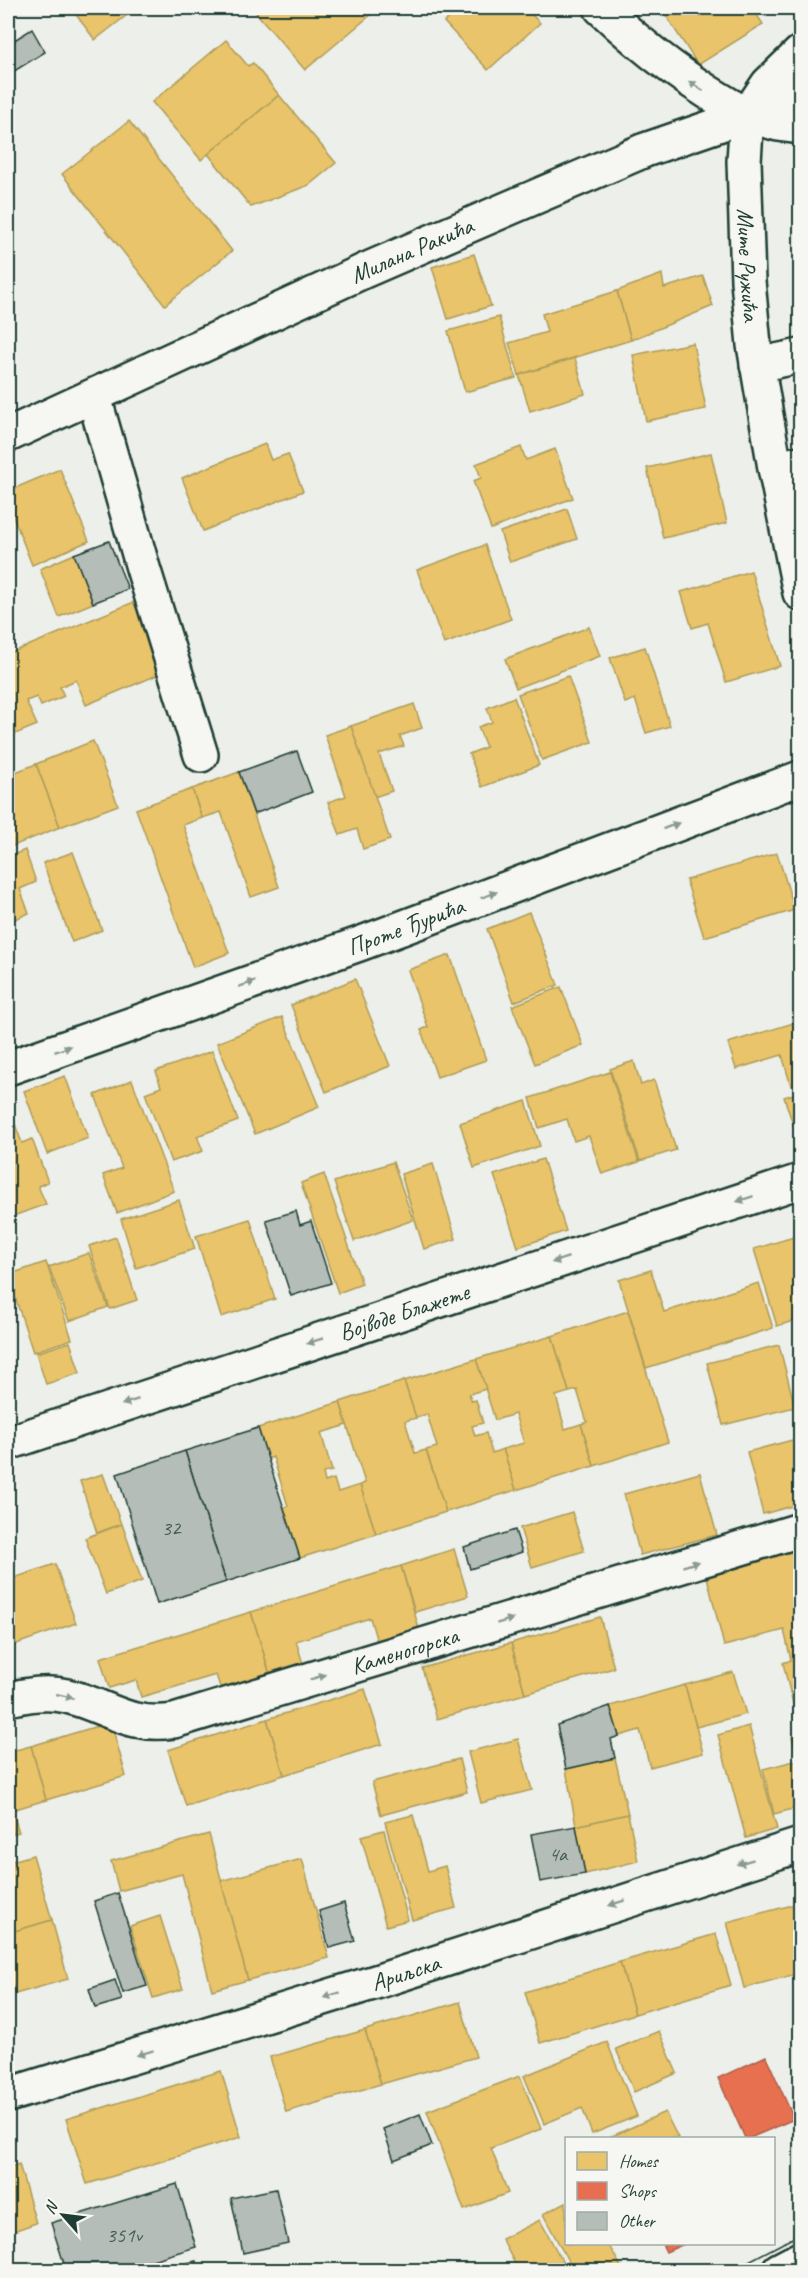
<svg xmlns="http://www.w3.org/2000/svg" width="808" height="2278" viewBox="0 0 808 2278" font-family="Caveat,sans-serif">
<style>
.homes{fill:#e9c46a;stroke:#ac9c5a;stroke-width:1.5}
.shops{fill:#e76f51;stroke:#ab6048;stroke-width:1.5}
.building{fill:#b4bdb8;stroke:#1f3d34;stroke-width:1.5}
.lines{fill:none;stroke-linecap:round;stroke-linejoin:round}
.minor-casing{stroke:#1f3d34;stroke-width:38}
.major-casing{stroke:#1f3d34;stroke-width:38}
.minor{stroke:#f6f6f2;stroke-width:33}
.major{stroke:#f6f6f2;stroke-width:33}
.tram{stroke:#1f3d34;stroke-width:1.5}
.oneway{fill:#8a9a93}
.labels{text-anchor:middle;stroke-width:6;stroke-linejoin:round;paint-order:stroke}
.number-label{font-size:21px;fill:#445d55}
.street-label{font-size:24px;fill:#1f3d34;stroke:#f6f6f2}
</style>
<rect width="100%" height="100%" fill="#edefea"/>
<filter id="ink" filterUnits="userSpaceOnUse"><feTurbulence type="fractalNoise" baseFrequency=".0167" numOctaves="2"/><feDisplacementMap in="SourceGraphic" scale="12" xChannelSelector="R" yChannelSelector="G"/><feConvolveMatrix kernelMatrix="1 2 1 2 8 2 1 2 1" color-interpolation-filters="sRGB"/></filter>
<g filter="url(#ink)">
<g class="homes">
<polygon points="71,8 127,8 131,12 95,40"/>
<polygon points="252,8 379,8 305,70"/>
<polygon points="461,8 525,8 540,23 488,70 444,22"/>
<polygon points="661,8 752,8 763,24 698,65"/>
<polygon points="226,40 248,66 253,63 279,95 201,160 152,102"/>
<polygon points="279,95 336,163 309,185 251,207 208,154"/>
<polygon points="129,121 232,251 165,305 62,174"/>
<polygon points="474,254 491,306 448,319 432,267"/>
<polygon points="662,274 664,288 703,276 713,306 631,340 617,291"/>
<polygon points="617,291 631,340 519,375 509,343 547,332 542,314"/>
<polygon points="499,317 516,378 465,392 448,331"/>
<polygon points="693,343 706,409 646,421 633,355"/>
<polygon points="575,358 585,394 530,411 519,375"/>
<polygon points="265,444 271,460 288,454 303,491 203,531 182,478"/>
<polygon points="521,447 526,460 555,449 573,498 491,529 473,481 481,478 476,464"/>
<polygon points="711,453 727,523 663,538 647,468"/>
<polygon points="60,469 89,541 32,565 8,503 8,491"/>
<polygon points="567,509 577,539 510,562 500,532"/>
<polygon points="485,545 511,619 444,644 417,570"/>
<polygon points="74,554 93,603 59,617 40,569"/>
<polygon points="751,571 780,666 726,682 708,623 692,628 681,592"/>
<polygon points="134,602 162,673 86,705 76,680 60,687 64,696 41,706 37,697 26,701 37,725 8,737 8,654"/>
<polygon points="589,627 600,656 516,688 505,659"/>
<polygon points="645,647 670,726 646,733 635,699 625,703 610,658"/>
<polygon points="568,676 592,742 542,760 518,694"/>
<polygon points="514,697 539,765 482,787 469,754 486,747 478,727 492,722 487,708"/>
<polygon points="414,704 422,728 400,736 404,746 379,754 392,791 374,797 351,726"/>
<polygon points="351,726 390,840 363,849 357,829 340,835 328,802 346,796 325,735"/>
<polygon points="93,741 118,805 60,827 36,764"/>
<polygon points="36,764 60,827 8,848 8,775"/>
<polygon points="239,772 279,887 251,897 221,812 202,818 192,789"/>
<polygon points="192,789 202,818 183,825 229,953 193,967 136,809"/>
<polygon points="25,850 36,882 20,889 29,913 8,922 8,857"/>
<polygon points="73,852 102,930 72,942 43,863"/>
<polygon points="777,853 795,910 704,937 686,880"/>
<polygon points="529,912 558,985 514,1002 487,929"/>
<polygon points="450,955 486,1060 437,1077 421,1030 428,1027 408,970"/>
<polygon points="355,979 390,1066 326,1092 291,1005"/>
<polygon points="561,987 583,1045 535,1064 512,1006"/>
<polygon points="282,1017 319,1107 255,1134 217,1043"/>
<polygon points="800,1021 800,1084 791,1086 782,1055 736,1069 728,1043"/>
<polygon points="212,1051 238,1121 197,1136 203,1151 171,1162 145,1093 161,1087 156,1071"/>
<polygon points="634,1061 641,1085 654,1080 676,1150 640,1161 610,1069"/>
<polygon points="610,1072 639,1162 602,1174 589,1136 574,1141 567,1119 539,1128 530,1098"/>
<polygon points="65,1076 88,1138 47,1154 24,1091"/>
<polygon points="132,1080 174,1191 117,1213 103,1175 122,1168 95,1095"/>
<polygon points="800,1092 800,1146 784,1097"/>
<polygon points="526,1101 540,1146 474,1168 460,1123"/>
<polygon points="9,1108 22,1143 32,1139 48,1182 38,1186 46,1204 8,1218"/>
<polygon points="543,1159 566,1231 518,1247 494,1175"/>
<polygon points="393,1162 413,1220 354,1241 334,1182"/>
<polygon points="433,1164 456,1239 424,1249 401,1174"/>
<polygon points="324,1174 362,1284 338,1293 301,1183"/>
<polygon points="179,1200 195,1249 136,1268 121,1219"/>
<polygon points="250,1219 275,1299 221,1317 196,1236"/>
<polygon points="800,1235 800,1265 794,1267 800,1287 800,1319 777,1326 754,1249"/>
<polygon points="116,1237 137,1300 110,1309 89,1246"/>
<polygon points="89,1253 108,1307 69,1321 49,1267"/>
<polygon points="46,1262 72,1339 33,1352 8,1275"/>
<polygon points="651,1270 664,1312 759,1283 773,1328 646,1368 619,1280"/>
<polygon points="628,1311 668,1442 594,1466 581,1424 587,1422 577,1390 569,1392 552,1336"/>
<polygon points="552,1336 569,1392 556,1396 565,1429 581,1424 594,1466 516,1490 503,1449 524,1443 515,1414 495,1420 476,1359"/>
<polygon points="70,1342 80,1373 46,1384 36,1353"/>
<polygon points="779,1345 795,1407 723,1425 707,1363"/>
<polygon points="476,1359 486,1389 469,1394 472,1401 476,1400 483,1423 472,1426 475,1436 486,1433 492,1453 503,1449 516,1490 446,1512 426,1450 437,1447 427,1414 416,1418 404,1381"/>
<polygon points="404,1381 416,1418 405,1421 415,1453 426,1450 446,1512 376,1534 360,1485 365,1483 340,1402"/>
<polygon points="340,1402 347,1425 321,1433 332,1471 323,1473 325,1482 334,1479 338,1492 360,1485 376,1534 300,1558 284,1507 288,1506 273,1457 268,1459 258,1428"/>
<polygon points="800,1438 800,1504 763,1514 747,1452"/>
<polygon points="700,1473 717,1535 640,1555 624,1494"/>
<polygon points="103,1474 121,1524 97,1533 80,1481"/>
<polygon points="572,1512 584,1551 532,1567 520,1528"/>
<polygon points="122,1524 142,1581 106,1594 85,1538"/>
<polygon points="800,1548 800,1689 790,1692 783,1663 791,1660 784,1630 724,1646 706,1573"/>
<polygon points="454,1549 468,1596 415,1612 401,1566"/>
<polygon points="55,1564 76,1623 8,1647 8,1580"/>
<polygon points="401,1566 420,1632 378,1645 370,1618 296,1641 304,1667 271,1678 251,1612"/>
<polygon points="251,1612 271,1678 222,1693 216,1675 141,1697 136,1680 109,1688 100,1658"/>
<polygon points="600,1617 614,1668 525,1694 511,1643"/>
<polygon points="511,1643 525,1694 437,1719 422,1668"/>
<polygon points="733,1672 746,1714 696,1727 685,1685"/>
<polygon points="685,1685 703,1753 650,1767 640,1730 619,1736 610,1706"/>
<polygon points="365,1689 382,1744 284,1775 267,1719"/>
<polygon points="800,1689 800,1714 796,1715 790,1692"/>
<polygon points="267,1719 284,1775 186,1806 168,1750"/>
<polygon points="111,1722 126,1776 46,1800 31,1746"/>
<polygon points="749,1726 777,1829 746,1838 718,1735"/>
<polygon points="800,1734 800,1807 774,1814 763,1769 798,1760 792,1737"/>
<polygon points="518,1739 532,1790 481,1803 468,1752"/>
<polygon points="31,1746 46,1800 12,1810 19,1832 8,1835 8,1752"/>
<polygon points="615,1758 628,1814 576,1826 566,1769"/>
<polygon points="459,1759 467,1792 381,1815 372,1782"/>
<polygon points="628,1814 638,1861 585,1874 576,1826"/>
<polygon points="413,1815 428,1871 445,1866 456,1908 412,1920 385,1822"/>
<polygon points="384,1830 408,1920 386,1926 361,1836"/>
<polygon points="209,1834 248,1980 212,1990 182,1874 119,1891 111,1861"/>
<polygon points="33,1855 52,1920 8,1933 8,1862"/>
<polygon points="302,1859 329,1958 248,1980 221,1881"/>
<polygon points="800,1903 800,1973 744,1988 727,1922"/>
<polygon points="160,1916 183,1989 153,1998 130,1926"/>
<polygon points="52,1920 68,1979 15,1994 8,1969 8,1933"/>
<polygon points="716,1934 731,1985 635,2014 620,1962"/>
<polygon points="620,1962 635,2014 540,2043 525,1992"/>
<polygon points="460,2002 476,2057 381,2084 365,2030"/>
<polygon points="365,2030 381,2084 286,2112 270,2057"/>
<polygon points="659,2031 677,2073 634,2092 616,2049"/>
<polygon points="607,2042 637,2116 592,2134 582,2108 544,2124 524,2076"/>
<polygon points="221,2071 241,2137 87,2184 66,2119"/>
<polygon points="520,2076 541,2129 491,2148 508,2193 464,2210 427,2111"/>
<polygon points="665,2112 678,2138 608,2138"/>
<polygon points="19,2164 36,2223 8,2233 8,2168"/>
<polygon points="566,2202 566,2244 608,2244 623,2270 573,2270 543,2214"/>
<polygon points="540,2220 567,2270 503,2270 515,2264 502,2239"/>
</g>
<g class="shops">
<polygon points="766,2056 794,2119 750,2138 745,2138 718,2078"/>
<polygon points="662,2244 684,2244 666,2252"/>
</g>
<g class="building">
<polygon points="32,29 45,52 8,75 8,44"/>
<polygon points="109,541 128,589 93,603 74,554"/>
<polygon points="297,751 312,792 254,814 239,772"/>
<polygon points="296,1211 300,1225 311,1221 331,1283 291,1296 266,1220"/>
<polygon points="258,1428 300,1558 226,1582 185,1451"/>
<polygon points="185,1451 226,1582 157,1604 117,1474"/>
<polygon points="515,1530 522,1552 470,1569 464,1547"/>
<polygon points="610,1706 619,1736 611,1739 615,1758 566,1769 557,1725"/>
<polygon points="576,1826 585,1874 540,1882 531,1834"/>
<polygon points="118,1893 147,1986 123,1993 94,1901"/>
<polygon points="344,1903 355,1941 329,1948 319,1911"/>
<polygon points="115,1980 122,2000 95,2008 89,1989"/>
<polygon points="420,2114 432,2145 394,2160 383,2129"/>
<polygon points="177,2184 196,2247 119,2270 66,2270 51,2223"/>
<polygon points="276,2189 288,2243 243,2253 231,2198"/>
<polygon points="196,2261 199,2270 163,2270 162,2269"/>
</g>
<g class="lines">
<defs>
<g id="minor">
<path d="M601,8c44,42 92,78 146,107"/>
<polyline points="757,365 800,356"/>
<polyline points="94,397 143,568 201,755"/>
<path id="s1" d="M8,435l358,-165 141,-61 138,-59 102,-35"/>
<polyline points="775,468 800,463"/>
<path id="s2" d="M8,1068l354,-125 438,-165"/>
<path id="s3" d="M8,1443l792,-262"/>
<path id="s4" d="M8,1699c19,-4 39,-8 59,-3 41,10 61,32 107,25l626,-191"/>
<path id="s5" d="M8,2095l371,-114 421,-136"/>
</g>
<g id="major">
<path id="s6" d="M800,53l-32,31 -21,31 -3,46 4,120 6,64 21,123 25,125"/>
<polyline points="747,115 800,95"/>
<polyline points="747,115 778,124 800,127"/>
<polyline points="779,2270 800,2259"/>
</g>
</defs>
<use href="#minor" class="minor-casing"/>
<use href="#major" class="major-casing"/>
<use href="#minor" class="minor"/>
<use href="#major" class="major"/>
<polyline class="tram" points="732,2270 800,2234"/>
</g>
<defs><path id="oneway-solid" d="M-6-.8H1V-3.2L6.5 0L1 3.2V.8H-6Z" transform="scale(1.5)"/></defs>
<g class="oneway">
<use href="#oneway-solid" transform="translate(696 86) rotate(-147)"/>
<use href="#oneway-solid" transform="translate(671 826) rotate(-21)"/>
<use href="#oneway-solid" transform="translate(489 895) rotate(-21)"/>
<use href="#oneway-solid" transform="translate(247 984) rotate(-19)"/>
<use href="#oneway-solid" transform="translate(63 1049) rotate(-19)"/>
<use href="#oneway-solid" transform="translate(745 1199) rotate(162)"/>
<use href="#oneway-solid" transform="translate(560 1260) rotate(162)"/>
<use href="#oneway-solid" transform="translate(315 1341) rotate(162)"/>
<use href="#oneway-solid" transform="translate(130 1402) rotate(162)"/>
<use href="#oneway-solid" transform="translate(691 1564) rotate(-17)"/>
<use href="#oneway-solid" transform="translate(505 1621) rotate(-17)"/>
<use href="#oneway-solid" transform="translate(318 1677) rotate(-17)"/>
<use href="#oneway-solid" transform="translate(65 1696) rotate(13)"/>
<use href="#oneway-solid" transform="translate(745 1862) rotate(163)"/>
<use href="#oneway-solid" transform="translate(617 1903) rotate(162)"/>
<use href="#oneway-solid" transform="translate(332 1995) rotate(163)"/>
<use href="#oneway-solid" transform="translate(145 2053) rotate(163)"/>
</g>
</g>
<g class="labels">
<g class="number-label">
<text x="171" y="1535">32</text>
<text x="558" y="1861">4a</text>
<text x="124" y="2242">351v</text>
</g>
<g class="street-label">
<text dy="8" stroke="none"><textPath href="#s1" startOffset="444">Милана Ракића</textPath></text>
<text dy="8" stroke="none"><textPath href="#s6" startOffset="232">Мите Ружића</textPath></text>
<text dy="8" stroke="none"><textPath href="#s2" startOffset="422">Проте Ђурића</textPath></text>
<text dy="8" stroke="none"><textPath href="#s3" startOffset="417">Војводе Блажете</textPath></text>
<text dy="8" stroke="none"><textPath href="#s4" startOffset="412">Каменогорска</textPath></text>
<text dy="8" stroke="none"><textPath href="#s5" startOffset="416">Ариљска</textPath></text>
</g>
</g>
<rect width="808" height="2278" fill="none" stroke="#f6f6f2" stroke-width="30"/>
<rect x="15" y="15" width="778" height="2248" fill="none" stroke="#1f3d34" stroke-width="2" filter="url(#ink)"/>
<rect x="565" y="2137" width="210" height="108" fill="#f6f6f2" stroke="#a0aca6" stroke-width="1.5"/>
<rect x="577" y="2152" width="30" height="18" fill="#e9c46a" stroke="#a0aca6" stroke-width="1.5"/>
<text x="619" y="2167" font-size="18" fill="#1f3d34">Homes</text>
<rect x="577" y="2182" width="30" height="18" fill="#e76f51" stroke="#a0aca6" stroke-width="1.5"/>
<text x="619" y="2197" font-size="18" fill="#1f3d34">Shops</text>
<rect x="577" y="2212" width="30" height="18" fill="#b4bdb8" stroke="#a0aca6" stroke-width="1.5"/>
<text x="619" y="2227" font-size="18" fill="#1f3d34">Other</text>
<g transform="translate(63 2215) rotate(298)" stroke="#f6f6f2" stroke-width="4.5" paint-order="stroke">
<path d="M0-4.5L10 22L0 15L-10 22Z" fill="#1f3d34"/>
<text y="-9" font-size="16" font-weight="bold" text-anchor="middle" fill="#1f3d34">N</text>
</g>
</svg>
